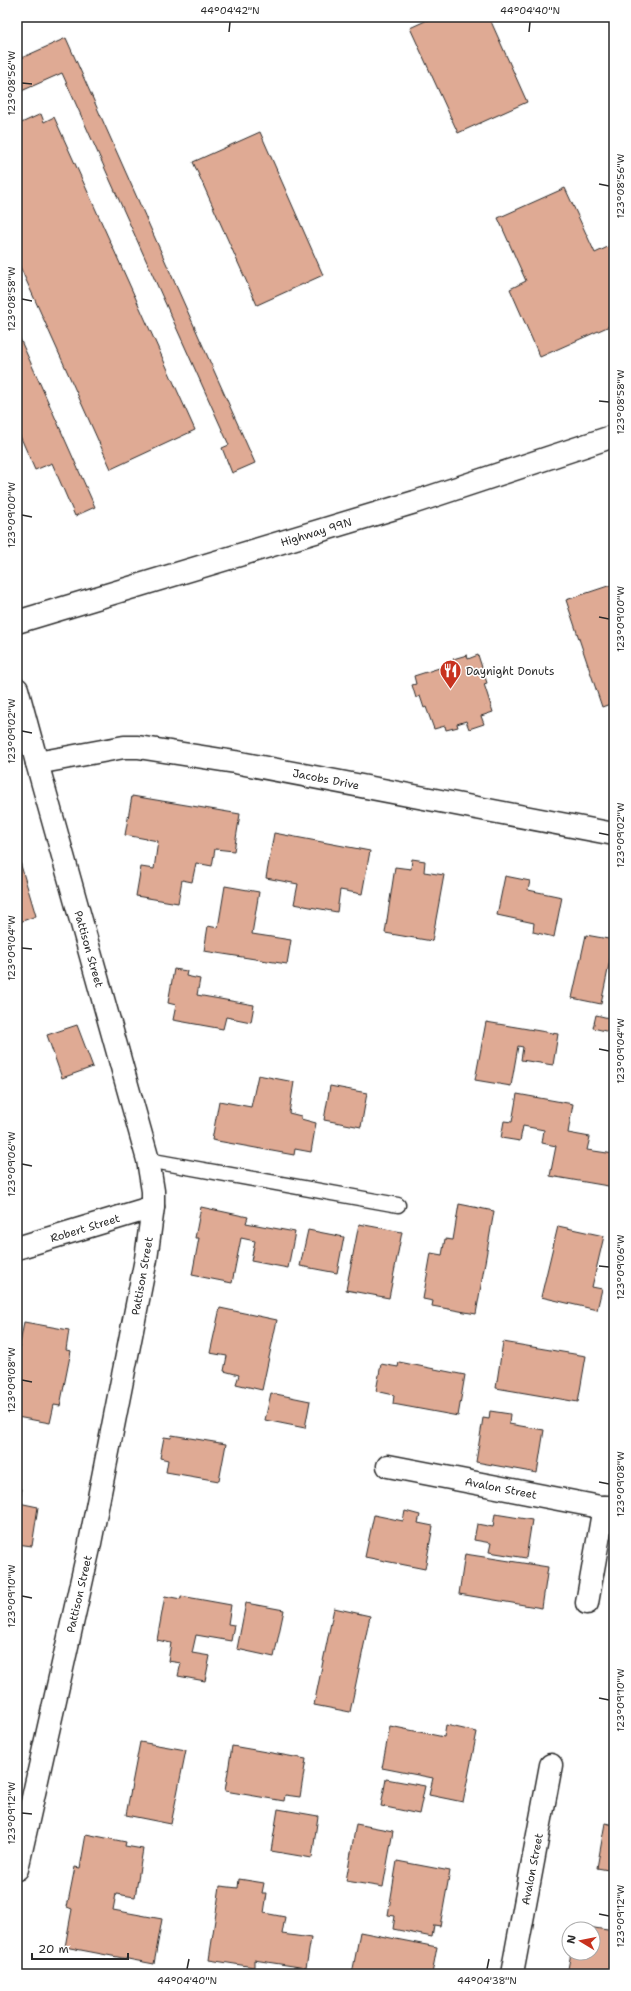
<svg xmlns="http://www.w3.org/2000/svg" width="631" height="1991" viewBox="0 0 631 1991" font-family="'Shantell Sans',sans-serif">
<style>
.building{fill:#dfaa94;stroke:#2b2b2b}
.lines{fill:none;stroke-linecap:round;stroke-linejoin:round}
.lane-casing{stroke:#2b2b2b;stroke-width:17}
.street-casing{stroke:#2b2b2b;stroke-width:25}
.secondary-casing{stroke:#2b2b2b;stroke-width:25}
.primary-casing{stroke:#2b2b2b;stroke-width:25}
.lane{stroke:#fff;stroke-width:14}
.street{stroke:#fff;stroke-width:22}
.secondary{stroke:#fff;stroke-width:22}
.primary{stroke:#fff;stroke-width:22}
.ticks{fill:none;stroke:#2b2b2b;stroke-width:1.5}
.labels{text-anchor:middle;stroke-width:3;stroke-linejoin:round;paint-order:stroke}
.street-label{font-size:11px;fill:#2b2b2b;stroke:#fff}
.poi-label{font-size:11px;fill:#2b2b2b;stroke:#fff;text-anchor:start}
.neatline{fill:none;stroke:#2b2b2b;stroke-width:1.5}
.ticks-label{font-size:10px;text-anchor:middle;fill:#2b2b2b}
</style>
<rect width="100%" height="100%" fill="#fff"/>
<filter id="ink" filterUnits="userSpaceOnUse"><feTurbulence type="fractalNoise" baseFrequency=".025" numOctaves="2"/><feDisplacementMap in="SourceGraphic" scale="8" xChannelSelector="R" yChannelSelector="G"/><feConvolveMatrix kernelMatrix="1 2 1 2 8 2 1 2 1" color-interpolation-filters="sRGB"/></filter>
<g filter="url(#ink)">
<g class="building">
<polygon points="434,17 489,17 527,102 458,133 410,28"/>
<polygon points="66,38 255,463 232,473 222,448 229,445 62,73 17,93 17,60"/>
<polygon points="41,114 44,122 54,117 195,430 111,469 17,260 17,125"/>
<polygon points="260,132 323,275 257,305 193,162"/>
<polygon points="565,188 595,253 610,246 614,255 614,324 540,357 510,289 526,281 498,218"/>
<polygon points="17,332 95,507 75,516 52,463 35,470 17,429"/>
<polygon points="614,584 614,705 613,703 602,707 566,600"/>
<polygon points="467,655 468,659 478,655 487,683 484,684 493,712 481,716 484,724 469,729 466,721 457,724 458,727 446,730 445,726 434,729 426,707 424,708 420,696 416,698 412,685 416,684 414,676 455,663 453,659"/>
<polygon points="132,796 240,814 234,851 215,849 212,866 196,863 192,882 182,880 178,903 136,896 141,867 154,869 158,841 125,835"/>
<polygon points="274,833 370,851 362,894 340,890 337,912 294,904 298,884 266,878"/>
<polygon points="17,852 36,916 17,923"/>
<polygon points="412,859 425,861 424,872 444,875 432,941 385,933 395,867 411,869"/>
<polygon points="505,876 530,881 528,890 562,897 554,937 533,932 534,923 497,915"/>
<polygon points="225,886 259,892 252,934 291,940 287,964 204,951 208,926 218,928"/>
<polygon points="586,935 614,940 601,1004 572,998"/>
<polygon points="174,969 187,971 186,976 200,979 197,995 254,1005 251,1022 226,1017 223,1029 173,1020 176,1005 168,1003"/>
<polygon points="611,1009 614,1010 614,1033 593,1028 596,1015 609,1018"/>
<polygon points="486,1022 558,1034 553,1065 521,1060 523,1047 518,1046 511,1086 475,1080"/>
<polygon points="77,1025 93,1067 62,1078 47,1035"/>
<polygon points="258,1075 294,1082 289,1113 301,1116 301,1119 316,1123 311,1152 295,1149 294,1155 212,1140 219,1101 251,1107"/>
<polygon points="330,1086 367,1093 361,1127 324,1120"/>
<polygon points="517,1094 573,1104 568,1133 590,1137 587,1150 614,1154 614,1187 550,1176 556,1146 542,1143 544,1130 523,1126 520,1141 501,1138 504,1121 512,1122"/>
<polygon points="459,1204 494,1211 476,1314 432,1306 433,1301 423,1299 431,1253 442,1255 445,1239 453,1240"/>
<polygon points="201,1207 248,1217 246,1223 295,1232 288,1268 251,1261 255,1241 241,1238 232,1283 192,1275 199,1238 195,1238"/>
<polygon points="359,1224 402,1232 389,1298 346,1290"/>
<polygon points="558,1226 604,1236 592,1287 602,1289 597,1310 541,1297"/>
<polygon points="308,1230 344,1237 337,1273 300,1266"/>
<polygon points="220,1308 277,1320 262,1390 236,1384 239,1375 224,1371 227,1356 210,1353"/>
<polygon points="24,1322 69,1330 66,1350 71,1351 60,1406 54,1405 50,1423 17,1417 17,1361"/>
<polygon points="503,1342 586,1356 578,1402 496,1388"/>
<polygon points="399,1362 465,1375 458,1416 393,1404 394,1395 376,1391 381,1364 398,1367"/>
<polygon points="271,1393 310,1401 305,1428 265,1420"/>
<polygon points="490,1411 510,1414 509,1424 544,1430 537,1473 476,1462 483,1418 489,1419"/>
<polygon points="172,1435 226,1444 219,1481 166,1472 168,1460 160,1458 164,1437 171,1438"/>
<polygon points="17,1488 22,1489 19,1503 38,1507 32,1546 17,1544"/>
<polygon points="405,1511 420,1515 418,1523 433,1526 425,1569 365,1557 374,1515 403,1521"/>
<polygon points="495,1514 532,1520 526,1558 489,1552 491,1543 474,1540 477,1524 493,1527"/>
<polygon points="465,1554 548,1567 542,1608 459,1594"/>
<polygon points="165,1596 181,1599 181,1596 231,1605 228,1624 234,1625 231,1641 196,1635 192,1653 210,1656 205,1681 178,1676 181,1663 168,1661 171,1643 157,1640"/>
<polygon points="246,1603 284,1610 274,1657 237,1649"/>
<polygon points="334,1608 370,1616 350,1712 314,1705"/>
<polygon points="446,1725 477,1732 463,1802 429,1795 433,1778 382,1768 390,1726 444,1737"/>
<polygon points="140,1742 186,1750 171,1824 126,1815"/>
<polygon points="232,1746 306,1759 300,1797 285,1795 284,1801 225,1791"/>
<polygon points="386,1779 425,1786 419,1814 381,1806"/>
<polygon points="278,1809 318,1816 312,1858 271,1851"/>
<polygon points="605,1823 614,1825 614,1871 597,1868"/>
<polygon points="356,1824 393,1831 383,1887 346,1881"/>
<polygon points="86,1834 126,1842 125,1846 143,1849 135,1897 116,1894 113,1910 162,1919 154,1964 65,1947 72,1909 67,1907 75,1867 80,1868"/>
<polygon points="397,1861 450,1871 440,1926 434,1925 432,1937 393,1929 395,1916 388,1915"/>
<polygon points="239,1879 264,1883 262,1893 267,1893 264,1913 285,1917 282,1934 311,1938 306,1968 254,1960 254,1967 209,1960 220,1886 238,1888"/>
<polygon points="575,1925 614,1931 614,1974 567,1974 571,1953 593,1953 593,1929 575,1929"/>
<polygon points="360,1932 437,1947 432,1974 352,1974"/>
</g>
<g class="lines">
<defs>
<polyline id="lane" points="148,1160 398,1205"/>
<g id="street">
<polyline points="17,1248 153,1207"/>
<polyline points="388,1466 600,1507 614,1507"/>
<polyline points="587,1603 604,1507"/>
<polyline points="17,1869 89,1548 146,1259 153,1207 153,1191 148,1160 37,763"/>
<polyline points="512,1974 551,1765"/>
</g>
<polyline id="secondary" points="17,689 37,763 124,747 138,747 235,762 614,834"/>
<polyline id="primary" points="17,622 415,502 614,436"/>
</defs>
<use href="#lane" class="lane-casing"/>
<use href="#street" class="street-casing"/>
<use href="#secondary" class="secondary-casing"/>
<use href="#primary" class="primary-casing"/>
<use href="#lane" class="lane"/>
<use href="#street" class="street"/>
<use href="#secondary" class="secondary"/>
<use href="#primary" class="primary"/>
</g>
</g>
<path class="ticks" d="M229,32l1,-10M529,32l1,-10M22,83l10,1M599,184l10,2M22,299l10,2M599,401l10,1M22,515l10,2M599,617l10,2M22,731l10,2M599,833l10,2M22,948l10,1M599,1049l10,2M22,1164l10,2M599,1266l10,1M22,1380l10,2M599,1482l10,2M22,1596l10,2M599,1698l10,2M22,1813l10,1M599,1914l10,2M187,1969l2,-10M487,1969l2,-10"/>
<defs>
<symbol id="restaurant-pin" viewBox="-11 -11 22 30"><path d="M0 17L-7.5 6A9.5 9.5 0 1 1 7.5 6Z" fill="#c8321e" stroke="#fff"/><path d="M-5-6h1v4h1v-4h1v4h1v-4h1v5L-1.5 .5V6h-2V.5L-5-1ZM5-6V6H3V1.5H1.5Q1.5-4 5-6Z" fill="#fff"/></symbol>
</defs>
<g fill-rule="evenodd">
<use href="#restaurant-pin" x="438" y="658" width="25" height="34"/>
</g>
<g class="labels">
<g class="street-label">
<text transform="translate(316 532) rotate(-17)" y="4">Highway 99N</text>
<text transform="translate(326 779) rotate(11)" y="4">Jacobs Drive</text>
<text transform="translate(89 949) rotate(74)" y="4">Pattison Street</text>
<text transform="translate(85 1228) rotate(-17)" y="4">Robert Street</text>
<text transform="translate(142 1276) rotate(-80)" y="4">Pattison Street</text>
<text transform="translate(501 1488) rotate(11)" y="4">Avalon Street</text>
<text transform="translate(79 1594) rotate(-77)" y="4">Pattison Street</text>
<text transform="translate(532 1869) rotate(-79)" y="4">Avalon Street</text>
</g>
<g class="poi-label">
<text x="466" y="675">Daynight Donuts</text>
</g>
</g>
<rect width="631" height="1991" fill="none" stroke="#fff" stroke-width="44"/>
<g transform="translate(581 1941) rotate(280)"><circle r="19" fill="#ffffff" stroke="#aaaaaa"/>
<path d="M0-3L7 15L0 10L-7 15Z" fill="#c8321e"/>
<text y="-6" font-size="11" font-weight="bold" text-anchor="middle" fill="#2b2b2b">N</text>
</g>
<path d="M32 1953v6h96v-6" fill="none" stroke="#2b2b2b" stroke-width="2"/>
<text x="38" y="1953" font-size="12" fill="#2b2b2b" stroke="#ffffff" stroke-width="3" paint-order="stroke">20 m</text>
<rect x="22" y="22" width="587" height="1947" class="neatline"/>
<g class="ticks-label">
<text x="230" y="14">44°04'42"N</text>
<text x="530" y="14">44°04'40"N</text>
<text transform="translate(11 83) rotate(-90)" y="4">123°08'56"W</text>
<text transform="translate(620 186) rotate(-90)" y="4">123°08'56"W</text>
<text transform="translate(11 299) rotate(-90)" y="4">123°08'58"W</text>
<text transform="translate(620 402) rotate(-90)" y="4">123°08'58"W</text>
<text transform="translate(11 515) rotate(-90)" y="4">123°09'00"W</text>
<text transform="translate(620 619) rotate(-90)" y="4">123°09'00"W</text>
<text transform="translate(11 731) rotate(-90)" y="4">123°09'02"W</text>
<text transform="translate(620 835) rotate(-90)" y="4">123°09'02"W</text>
<text transform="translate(11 948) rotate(-90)" y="4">123°09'04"W</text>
<text transform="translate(620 1051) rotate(-90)" y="4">123°09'04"W</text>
<text transform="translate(11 1164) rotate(-90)" y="4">123°09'06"W</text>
<text transform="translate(620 1267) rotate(-90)" y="4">123°09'06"W</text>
<text transform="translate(11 1380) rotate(-90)" y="4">123°09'08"W</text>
<text transform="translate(620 1484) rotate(-90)" y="4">123°09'08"W</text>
<text transform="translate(11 1596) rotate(-90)" y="4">123°09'10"W</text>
<text transform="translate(620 1700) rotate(-90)" y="4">123°09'10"W</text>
<text transform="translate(11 1813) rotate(-90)" y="4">123°09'12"W</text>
<text transform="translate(620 1916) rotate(-90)" y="4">123°09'12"W</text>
<text x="187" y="1984">44°04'40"N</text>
<text x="487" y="1984">44°04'38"N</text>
</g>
</svg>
